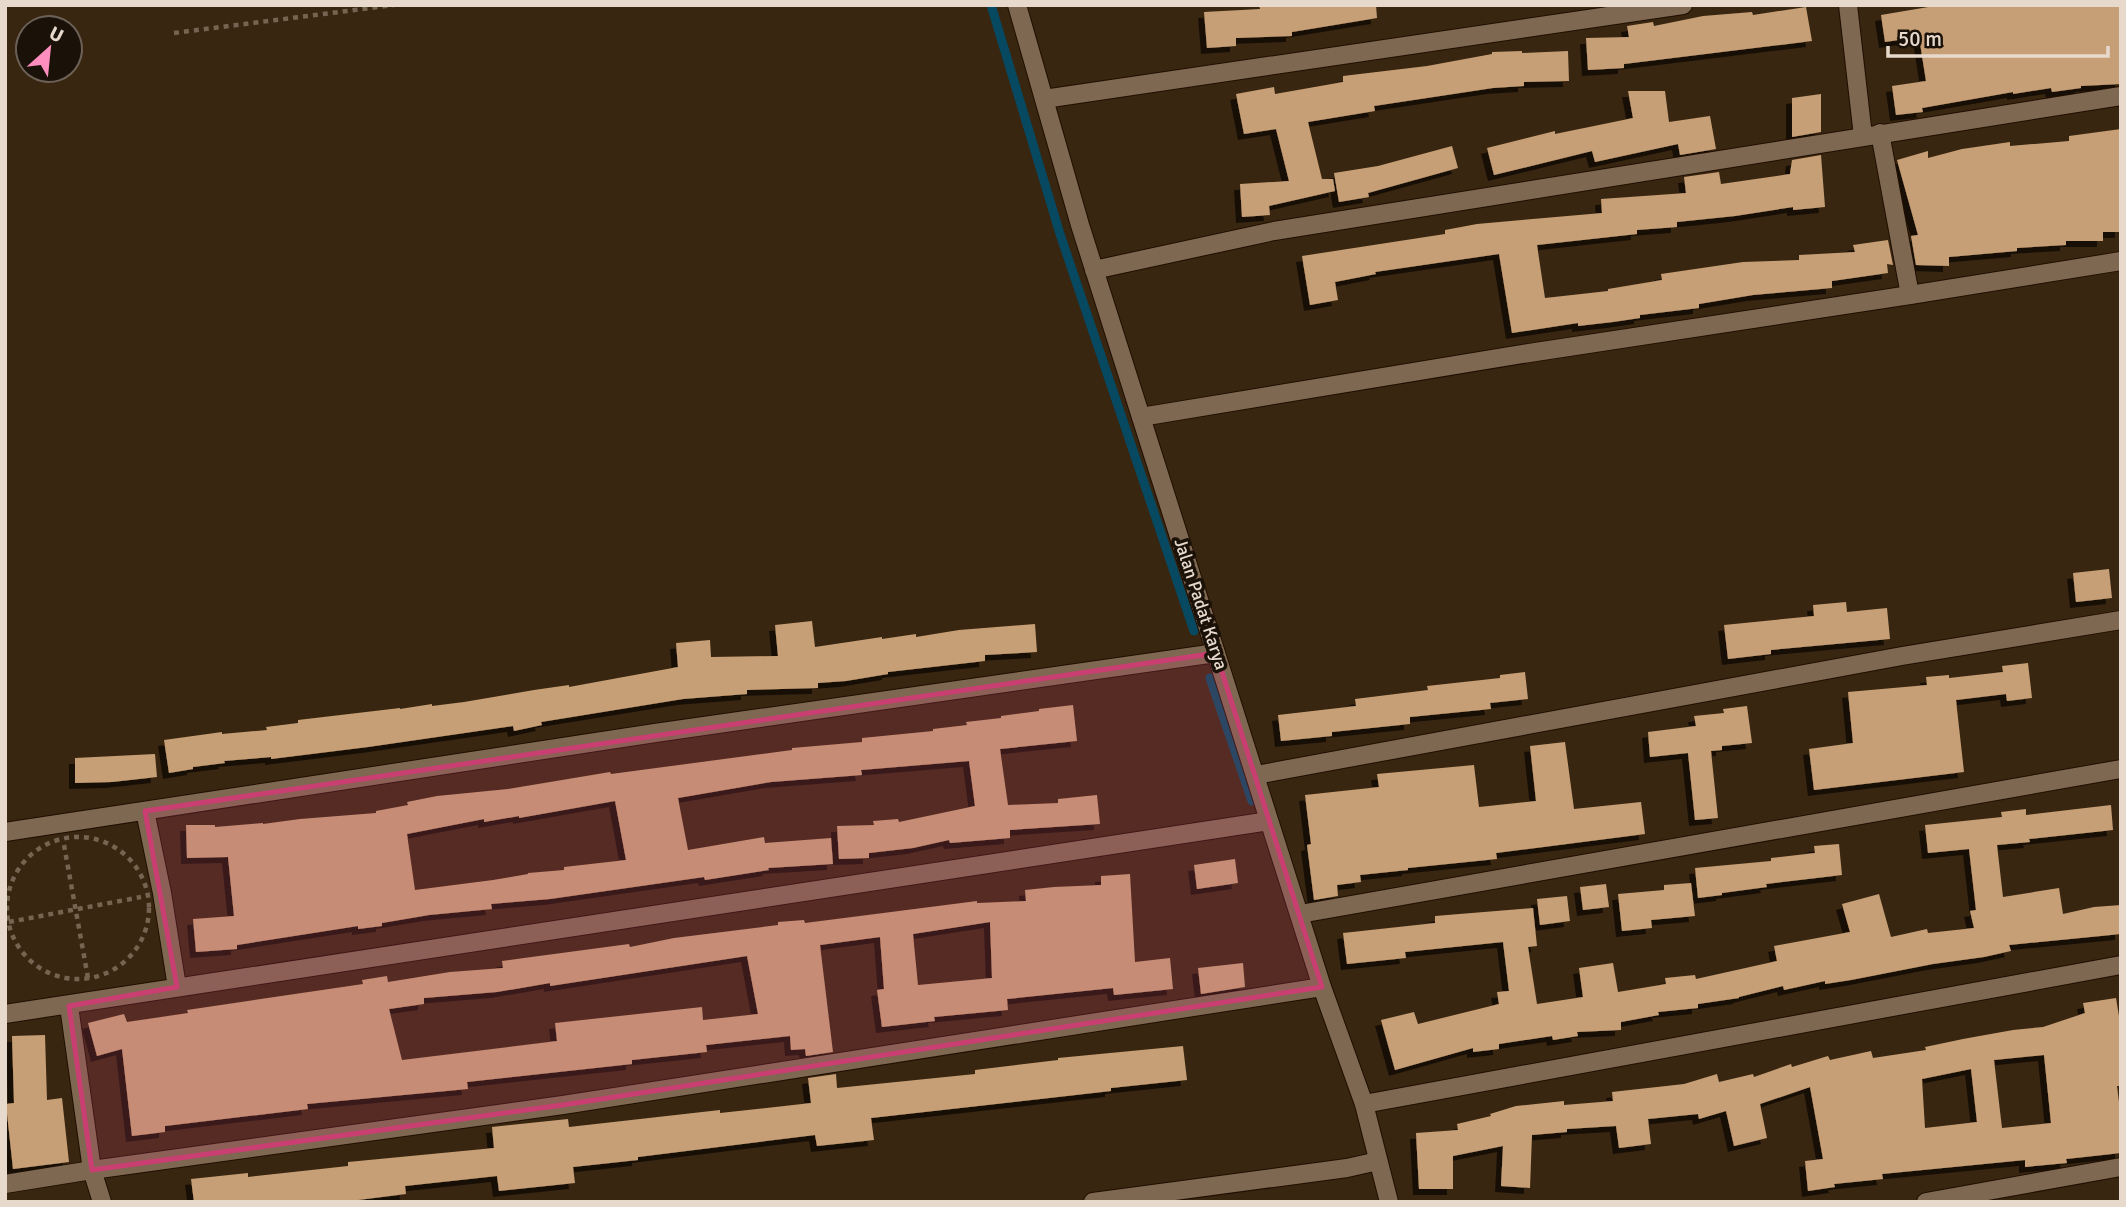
<svg xmlns="http://www.w3.org/2000/svg" width="2126" height="1207" viewBox="0 0 2126 1207" font-family="Signika,sans-serif">
<style>
.lines{fill:none;stroke-linecap:round;stroke-linejoin:round}
.stream{stroke:#064961;stroke-width:9}
.building{fill:#c79f76;fill-rule:evenodd;filter:url(#shadow)}
.street-casing{stroke:#200e00;stroke-width:20}
.path{stroke:#756451;stroke-width:4.5;stroke-dasharray:5 5;stroke-linecap:butt}
.street{stroke:#7f6851;stroke-width:18}
.marked{fill:#c93f72;fill-opacity:0.2;stroke:#c93f72;stroke-width:5;stroke-linejoin:round}
.labels{text-anchor:middle;stroke-width:7;stroke-linejoin:round;paint-order:stroke}
.street-label{font-size:18px;fill:#e7dacd;stroke:#1a1108}
</style>
<defs>
<filter id="shadow"><feDropShadow dx="-6" dy="6" stdDeviation="0" flood-color="#0009"/></filter>
</defs>
<rect width="100%" height="100%" fill="#392610"/>
<g class="lines">
<g class="stream">
<polyline points="991,5 1060,234 1194,631"/>
<polyline points="1210,678 1252,801"/>
</g>
</g>
<g class="building">
<polygon points="1259,5 1376,5 1377,18 1292,32 1292,36 1236,38 1236,46 1207,48 1204,12 1260,9"/>
<polygon points="1940,5 2121,5 2121,84 2081,86 2081,88 2052,92 2051,88 2013,94 2013,92 1922,108 1923,112 1896,115 1892,86 1926,81 1919,37 1885,42 1881,15"/>
<polygon points="1806,7 1812,41 1624,64 1624,68 1588,70 1586,38 1629,37 1627,26 1653,22 1654,26 1703,16 1752,12 1753,15"/>
<polygon points="1522,51 1522,53 1568,51 1569,81 1524,82 1524,86 1493,88 1374,106 1375,111 1308,122 1322,179 1333,179 1335,191 1269,206 1270,215 1242,217 1240,184 1289,181 1276,129 1244,134 1236,94 1274,87 1275,94 1343,82 1343,76 1427,66 1492,54 1492,52"/>
<polygon points="1628,91 1665,91 1669,122 1710,116 1716,149 1680,155 1678,144 1595,162 1592,151 1494,175 1487,148 1555,131 1555,134 1633,118"/>
<polygon points="1821,94 1821,132 1792,137 1792,98"/>
<polygon points="2121,129 2121,232 2103,232 2103,241 2066,241 2066,245 2017,248 2017,251 1949,257 1949,266 1916,265 1911,236 1918,235 1897,160 1928,151 1928,158 1962,149 2010,142 2010,146 2069,141 2069,136"/>
<polygon points="1452,146 1458,168 1368,193 1369,197 1339,202 1334,173 1378,166"/>
<polygon points="1821,155 1825,207 1793,210 1793,207 1735,216 1677,222 1677,227 1637,230 1637,234 1537,245 1545,298 1608,291 1608,289 1662,280 1661,274 1743,262 1799,260 1799,255 1855,252 1853,245 1888,240 1893,265 1887,264 1888,273 1832,281 1832,288 1753,295 1699,304 1699,308 1640,315 1640,318 1613,322 1578,326 1578,323 1512,333 1499,254 1375,272 1376,274 1335,282 1338,300 1310,305 1302,256 1445,234 1445,230 1477,224 1602,213 1601,199 1686,193 1684,177 1719,172 1721,184 1790,174 1792,160"/>
<polygon points="2109,569 2112,598 2076,602 2073,573"/>
<polygon points="1846,602 1847,612 1887,608 1890,639 1771,650 1771,654 1728,659 1724,625 1814,616 1813,605"/>
<polygon points="812,621 815,647 882,637 882,639 916,634 916,637 959,630 1035,624 1037,652 985,655 985,661 888,672 888,674 846,681 818,683 818,688 747,690 747,694 683,699 541,722 542,725 514,731 513,726 368,747 271,759 271,757 224,761 225,763 193,767 193,769 169,773 164,740 222,732 222,734 267,730 266,727 298,723 298,720 400,708 400,709 432,704 432,706 464,702 534,690 569,685 569,687 678,667 676,643 710,640 711,657 778,656 775,625"/>
<polygon points="2028,663 2032,698 2007,701 2006,694 1956,700 1964,772 1814,790 1809,749 1853,743 1848,692 1927,685 1926,677 1949,675 1949,678 2003,672 2002,666"/>
<polygon points="1525,672 1528,699 1490,703 1491,709 1410,717 1410,724 1332,732 1332,736 1281,741 1278,715 1356,706 1355,699 1428,690 1427,686 1500,678 1500,675"/>
<path d="M1073,705l4,36 -77,8 8,56 50,-2v-4l39,-4 3,29 -90,6v8l-60,5 -1,-3 -36,8 -44,5v5l-30,1 -2,-33 37,-1 -1,-4 25,-2 1,3 76,-16 -6,-45 -108,9 1,5 -91,7 -93,16 10,52 76,-13 1,6 66,-5 2,26 -65,4 1,2 -64,10 -1,-3 -154,22 -59,5 1,5 -63,6 -47,8v3l-24,3v-3l-121,19v4l-41,3 -3,-33 41,-3 -6,-59 -41,1 -1,-33h29v2l48,-4v1l37,-5 76,-6v-2l32,-6 -1,-3 30,-6 71,-7 102,-17 1,2 181,-24v-2l70,-6v-4l71,-7v-2l34,-4 -1,-3 35,-4v-2l38,-5v-2zM615,801l11,59 -62,7v3l-36,3v1l-35,6 -78,10 -8,-56 77,-15v3l35,-6v2z"/>
<polygon points="1747,706 1752,743 1722,746 1722,750 1711,751 1718,818 1695,820 1688,753 1650,757 1648,732 1696,726 1694,716 1724,713 1723,709"/>
<polygon points="1565,742 1574,809 1641,802 1645,834 1496,853 1497,859 1408,868 1408,870 1360,875 1361,882 1337,885 1338,896 1314,900 1307,845 1311,844 1305,795 1379,787 1377,774 1474,765 1479,807 1536,801 1530,746"/>
<polygon points="155,754 157,777 112,782 75,783 75,758"/>
<polygon points="2111,805 2113,830 2029,839 2030,842 1997,845 2003,897 2059,888 2063,914 2094,907 2121,905 2121,934 2009,945 2011,951 1984,957 1933,964 1851,980 1825,984 1825,981 1784,990 1783,986 1739,997 1739,998 1698,1004 1698,1008 1658,1012 1659,1015 1621,1022 1621,1030 1577,1032 1578,1036 1553,1040 1552,1036 1499,1044 1499,1049 1473,1052 1473,1048 1395,1070 1381,1020 1414,1012 1418,1024 1499,1004 1497,992 1509,991 1503,942 1405,952 1406,958 1347,964 1343,933 1435,923 1435,916 1533,908 1537,946 1528,947 1537,1004 1583,997 1579,968 1613,963 1618,992 1666,984 1665,978 1695,975 1696,979 1777,961 1774,946 1850,932 1842,904 1879,894 1891,937 1927,929 1928,933 1974,928 1970,911 1976,910 1969,849 1928,853 1925,825 2002,817 2001,812 2026,809 2026,815"/>
<polygon points="1839,844 1842,875 1766,884 1767,887 1722,893 1722,895 1698,898 1695,868 1771,861 1771,858 1815,853 1814,846"/>
<polygon points="1235,859 1238,883 1197,889 1194,865"/>
<path d="M1130,874l5,88 35,-4 3,31 -59,6 -1,-7 -106,11 1,11 -74,7 1,4 -53,6 -5,-37 7,-1 -4,-52 -60,8 13,107 -27,4 -1,-7 -14,1 -1,-14 -84,9 1,7 -75,8v4l-165,18 1,7 -161,15 1,5 -143,17v6l-33,4 -10,-87 -25,7 -9,-33 36,-9 3,8 61,-9 -1,-3 176,-26 -1,-4 25,-4 1,6 62,-10 53,-4 -1,-7 22,-3 105,-14 1,3 44,-9 104,-13v-3l26,-2 1,3 172,-22v2l49,-2 -1,-11 29,-3 47,-2v-9zM990,922l2,56 -74,7 -5,-51zM747,956l11,58 -55,6 -1,-13 -147,16 2,18 -155,19 -13,-51 35,-5v-6l73,-6 53,-9v3z"/>
<polygon points="1691,883 1695,916 1651,920 1652,928 1622,931 1618,894 1664,890 1664,885"/>
<polygon points="1606,884 1609,907 1583,910 1580,887"/>
<polygon points="1567,896 1570,921 1540,925 1537,899"/>
<polygon points="1243,963 1245,987 1201,994 1198,968"/>
<path d="M2116,998l5,30v58h-4l4,32v35l-55,6 1,4 -42,4v-7l-143,14 1,5 -49,5 1,3 -27,4 -3,-30 18,-2 -13,-72 -50,17 7,34 -33,8 -8,-35 -27,8 -1,-5 -50,5 3,25 -32,4 -3,-22 -49,3v3l-35,3 -2,53 -29,-2 2,-40 -50,10v33h-34l-3,-56 42,-3 -1,-6 34,-8 -1,-2 26,-8 48,-5v4l49,-4 -1,-9 72,-8 33,-10 2,8 34,-8 1,3 37,-13 1,3 36,-11 2,4 41,-9 2,7 53,-8 -1,-3 38,-8 50,-9 30,-3 42,-14 -2,-10zM2044,1055l7,68 -49,5 -8,-68zM1971,1069l6,53 -52,6 -3,-49z"/>
<polygon points="45,1035 47,1100 62,1098 69,1162 13,1169 6,1104 14,1103 12,1036"/>
<polygon points="1183,1046 1187,1080 1111,1088 1111,1091 871,1118 874,1140 817,1146 815,1135 638,1157 638,1160 573,1167 575,1183 499,1191 497,1176 405,1186 406,1194 342,1202 194,1202 191,1179 248,1173 248,1177 348,1166 348,1162 494,1148 492,1127 568,1119 569,1127 720,1110 720,1113 811,1103 808,1078 836,1074 837,1088 975,1074 975,1070 1058,1060 1058,1058"/>
</g>
<g class="lines">
<defs>
<g id="street">
<polyline points="1017,5 1080,225 1322,987 1364,1104 1389,1202"/>
<polyline points="1848,5 1863,136"/>
<polyline points="1044,99 1683,5"/>
<polyline points="1880,133 1910,295"/>
<polyline points="1094,270 1274,231 2121,96"/>
<polyline points="1141,417 1529,353 1910,295 2121,261"/>
<polyline points="1256,775 1902,656 2121,620"/>
<polyline points="145,811 162,893 177,987"/>
<polyline points="5,832 655,733 1216,653"/>
<polyline points="1300,914 2121,769"/>
<polyline points="69,1006 92,1170 102,1202"/>
<polyline points="5,1014 1269,821"/>
<polyline points="1364,1104 2121,965"/>
<polyline points="5,1184 92,1170 563,1105 1322,987"/>
<polyline points="1093,1202 1347,1168 1378,1161"/>
<polyline points="1926,1202 2121,1167"/>
</g>
</defs>
<use href="#street" class="street-casing"/>
<g class="path">
<polyline points="174,33 394,5"/>
<circle cx="78" cy="908" r="71"/>
<polyline points="64,845 88,978"/>
<polyline points="9,922 141,897"/>
</g>
<use href="#street" class="street"/>
</g>
<path class="marked" d="M1216,653l106,334 -759,118 -471,65 -23,-164 108,-19 -32,-176z"/>
<g class="labels">
<g class="street-label">
<text transform="translate(1201 604) rotate(72)" y="6">Jalan Padat Karya</text>
</g>
</g>
<rect width="2126" height="1207" fill="none" stroke="#e7dacd" stroke-width="14"/>
<g transform="translate(49 49) rotate(27)"><circle r="33" fill="#1a1108" stroke="#6c6157" stroke-width="2"/>
<path d="M0-5L12 26L0 18L-12 26Z" fill="#fd8ebe"/>
<text y="-10" font-size="19" font-weight="bold" text-anchor="middle" fill="#e7dacd">U</text>
</g>
<path d="M1888 46v10h220v-10" fill="none" stroke="#e7dacd" stroke-width="3.5"/>
<text x="1898" y="46" font-size="21" fill="#e7dacd" stroke="#1a1108" stroke-width="5" paint-order="stroke">50 m</text>
</svg>
